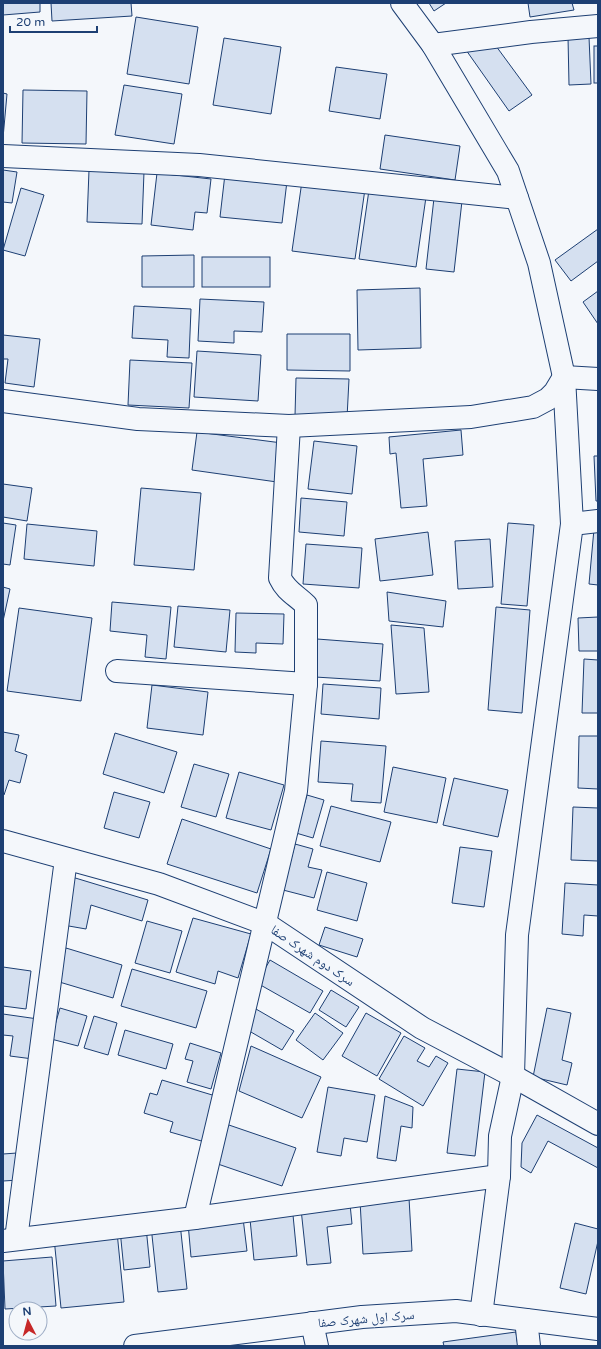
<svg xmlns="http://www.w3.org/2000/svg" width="601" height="1349" viewBox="0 0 601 1349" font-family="'Varela Round','Noto Naskh Arabic',sans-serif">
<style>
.building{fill:#d5e0f0;stroke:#1d3f73}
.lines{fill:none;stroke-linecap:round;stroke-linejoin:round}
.minor-casing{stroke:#1d3f73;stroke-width:24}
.minor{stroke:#f4f7fb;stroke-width:22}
.labels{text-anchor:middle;stroke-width:3;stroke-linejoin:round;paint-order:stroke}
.street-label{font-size:13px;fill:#1d3f73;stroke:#f4f7fb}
</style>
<rect width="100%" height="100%" fill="#f4f7fb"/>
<g class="building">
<polygon points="3,3 40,3 40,12 3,15"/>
<polygon points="51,3 131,3 132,16 52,21"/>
<polygon points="429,3 446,3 434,11"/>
<polygon points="528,3 572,3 574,10 530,17"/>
<polygon points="136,17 198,27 189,84 127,74"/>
<polygon points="568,37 589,37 591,84 569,85"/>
<polygon points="224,38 281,47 271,114 213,105"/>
<polygon points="496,46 532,95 509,111 466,50"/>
<rect x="594" y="46" width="4" height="37"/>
<polygon points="336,67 387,74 380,119 329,111"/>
<polygon points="124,85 182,94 174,144 115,135"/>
<polygon points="23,90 87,91 86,144 22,143"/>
<polygon points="3,93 7,94 3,138"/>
<polygon points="385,135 460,146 455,180 380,169"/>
<polygon points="3,170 17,172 12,203 3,202"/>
<polygon points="89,170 144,172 142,224 87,222"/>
<polygon points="157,173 211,179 207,213 195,212 193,230 151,225"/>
<polygon points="225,174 287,181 282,223 220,217"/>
<polygon points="302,181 365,189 355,259 292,251"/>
<polygon points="21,188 44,195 25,256 3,250"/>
<polygon points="369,190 426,197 416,267 359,259"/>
<polygon points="434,198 462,201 454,272 426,269"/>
<polygon points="598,229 598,261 571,281 555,260"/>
<polygon points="194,255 194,287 142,287 142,256"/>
<rect x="202" y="257" width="68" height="30"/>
<polygon points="420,288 421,348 358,350 357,290"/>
<polygon points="598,291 598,324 583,302"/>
<polygon points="200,299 264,302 262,332 234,331 234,343 198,341"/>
<polygon points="134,306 191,309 189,358 167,357 168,340 132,338"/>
<polygon points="287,334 350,334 350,371 287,370"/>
<polygon points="3,335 40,339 34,387 5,383 8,359 3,359"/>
<polygon points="197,351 261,355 258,401 194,397"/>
<polygon points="130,360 192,363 189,408 128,405"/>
<polygon points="296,378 349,379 347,418 295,416"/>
<polygon points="461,430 463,455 423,459 427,506 401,508 396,453 390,454 389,437"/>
<polygon points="197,432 282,443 277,482 192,470"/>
<polygon points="314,441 357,446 352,494 308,489"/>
<polygon points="594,456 598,456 598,501 596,501"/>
<polygon points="3,484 32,488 27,521 3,517"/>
<polygon points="141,488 201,493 194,570 134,565"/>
<polygon points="301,498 347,502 344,536 299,532"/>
<polygon points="3,523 16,525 10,565 3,564"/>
<polygon points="508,523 534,525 527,606 501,604"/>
<polygon points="27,524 97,531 94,566 24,559"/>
<polygon points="594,529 598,530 598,585 589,584"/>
<polygon points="428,532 433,575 380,581 375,539"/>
<polygon points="490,539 493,587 458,589 455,541"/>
<polygon points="306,544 362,548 359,588 303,584"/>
<polygon points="3,587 10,589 3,621"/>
<polygon points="387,592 446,601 443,627 389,621"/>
<polygon points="112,602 171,607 166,659 145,657 147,635 110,631"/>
<polygon points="178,606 230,610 226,652 174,647"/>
<polygon points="496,607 530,610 522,713 488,710"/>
<polygon points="19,608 92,618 81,701 7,691"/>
<polygon points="236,613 284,614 283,644 256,643 256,653 235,652"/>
<polygon points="598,617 598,651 579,651 578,618"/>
<polygon points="391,625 424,628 429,692 396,694"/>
<polygon points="317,639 383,644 380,681 315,677"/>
<polygon points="584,659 598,660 598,713 582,713"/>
<polygon points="323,684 381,688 379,719 321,714"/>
<polygon points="152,685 208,692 203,735 147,728"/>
<polygon points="3,732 19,735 15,751 27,755 20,783 9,780 4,795 3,795"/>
<polygon points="115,733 177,752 164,793 103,774"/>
<polygon points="579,736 598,736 598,789 578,788"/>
<polygon points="321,741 386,746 381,803 351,801 353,784 318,782"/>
<polygon points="194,764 229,774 216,817 181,807"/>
<polygon points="393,767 446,778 437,823 384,812"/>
<polygon points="239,772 284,785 271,830 226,818"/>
<polygon points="454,778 508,790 498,837 443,825"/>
<polygon points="114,792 150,802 139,838 104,828"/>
<polygon points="307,795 324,800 313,838 296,833"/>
<polygon points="331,806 391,822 380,862 320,846"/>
<polygon points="573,807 598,808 598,861 571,860"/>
<polygon points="182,819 271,849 257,893 167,864"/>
<polygon points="295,844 313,849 308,867 322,870 314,898 283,890"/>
<polygon points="460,847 492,851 484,907 452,903"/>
<polygon points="327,872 367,883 357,921 317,910"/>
<polygon points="72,877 148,900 142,921 91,905 86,929 63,925"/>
<polygon points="565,883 598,885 598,916 584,915 583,936 562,934"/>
<polygon points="193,918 251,934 238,978 218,971 215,984 176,972"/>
<polygon points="147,921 182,931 170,973 135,963"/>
<polygon points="325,927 363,939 357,957 319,945"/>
<polygon points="66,948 122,965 113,998 56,981"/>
<polygon points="270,960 323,991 310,1013 257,983"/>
<polygon points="3,967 31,971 26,1009 3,1006"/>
<polygon points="132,969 207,991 196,1028 121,1006"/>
<polygon points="331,990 359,1007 346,1027 319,1010"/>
<polygon points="60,1008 87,1016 78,1046 51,1039"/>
<polygon points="547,1008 571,1013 562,1060 572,1063 567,1085 533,1077"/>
<polygon points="256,1009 294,1031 282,1050 244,1028"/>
<polygon points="315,1013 343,1033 323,1060 296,1040"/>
<polygon points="366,1013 401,1033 377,1076 342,1056"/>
<polygon points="3,1014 38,1019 33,1059 10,1056 13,1036 3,1035"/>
<polygon points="94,1016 117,1023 108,1055 84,1048"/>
<polygon points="125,1030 173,1044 166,1069 118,1055"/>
<polygon points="404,1036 425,1048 417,1061 429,1067 436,1056 448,1063 423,1106 379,1079"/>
<polygon points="190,1043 221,1053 211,1089 187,1082 193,1061 185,1059"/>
<polygon points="251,1046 321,1077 302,1118 239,1091"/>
<polygon points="457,1069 485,1072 475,1156 447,1153"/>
<polygon points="162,1080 219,1097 205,1142 170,1132 173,1122 144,1113 150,1093 157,1095"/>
<polygon points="328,1087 375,1095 367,1142 344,1138 341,1156 317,1152"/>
<polygon points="385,1096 413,1107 412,1128 401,1126 396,1161 377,1158"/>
<polygon points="537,1115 598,1148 598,1168 548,1141 531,1173 521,1167 522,1143"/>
<polygon points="226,1124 296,1148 282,1186 212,1162"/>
<polygon points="17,1153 19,1180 3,1181 3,1154"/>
<polygon points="409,1198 412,1251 363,1254 360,1201"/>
<polygon points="350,1204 352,1224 327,1227 331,1263 307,1265 301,1209"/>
<polygon points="293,1215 297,1256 254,1260 250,1219"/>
<polygon points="243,1218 247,1251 191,1257 188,1223"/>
<polygon points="180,1223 187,1289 158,1292 151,1226"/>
<polygon points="575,1223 598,1229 598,1241 586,1294 560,1288"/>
<polygon points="146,1227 150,1267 124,1270 120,1230"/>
<polygon points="117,1232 124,1302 61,1308 54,1238"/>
<polygon points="52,1257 56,1306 5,1309 3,1261"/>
<polygon points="516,1332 518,1346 444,1346 443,1342"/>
</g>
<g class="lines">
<defs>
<g id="minor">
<polyline points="402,3 433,45 508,171 539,263 564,377 572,524 517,935 513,1076 500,1136 499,1176 481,1315"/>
<polyline points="433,45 531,32 598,26"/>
<polyline points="3,156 199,165 517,198"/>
<polyline points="3,401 138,419 289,426 471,417 533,407 548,399 555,392 564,377 598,379"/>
<polyline points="572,524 598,521"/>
<polyline points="117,671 306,684"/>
<polyline points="3,841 159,884 266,924 422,1028 513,1076 598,1124"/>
<path d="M195,1218l101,-427 10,-107v-79c-10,-10 -20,-14 -26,-27l9,-152"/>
<polyline points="16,1239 66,859"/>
<polyline points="3,1241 195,1218 499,1176"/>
<polyline points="526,1320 529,1346"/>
<polyline points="312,1323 317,1346"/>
<polyline points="135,1346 362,1317 456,1311 598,1329"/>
</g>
</defs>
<use href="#minor" class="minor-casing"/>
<use href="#minor" class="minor"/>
</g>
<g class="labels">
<g class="street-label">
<text transform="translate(313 955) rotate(34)" y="5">سرک دوم شهرک صفا</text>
<text transform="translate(366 1318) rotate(-5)" y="5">سرک اول شهرک صفا</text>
</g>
</g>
<rect width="601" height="1349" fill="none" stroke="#1d3f73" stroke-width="8"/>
<g transform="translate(28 1321) rotate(354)"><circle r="19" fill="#f4f7fb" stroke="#9eadc5"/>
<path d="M0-3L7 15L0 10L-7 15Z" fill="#c62828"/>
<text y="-6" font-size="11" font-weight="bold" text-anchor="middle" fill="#1d3f73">N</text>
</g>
<path d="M10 26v6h87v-6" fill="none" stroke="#1d3f73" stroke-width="2"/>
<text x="16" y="26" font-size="12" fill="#1d3f73" stroke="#f4f7fb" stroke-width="3" paint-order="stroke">20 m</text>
</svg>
